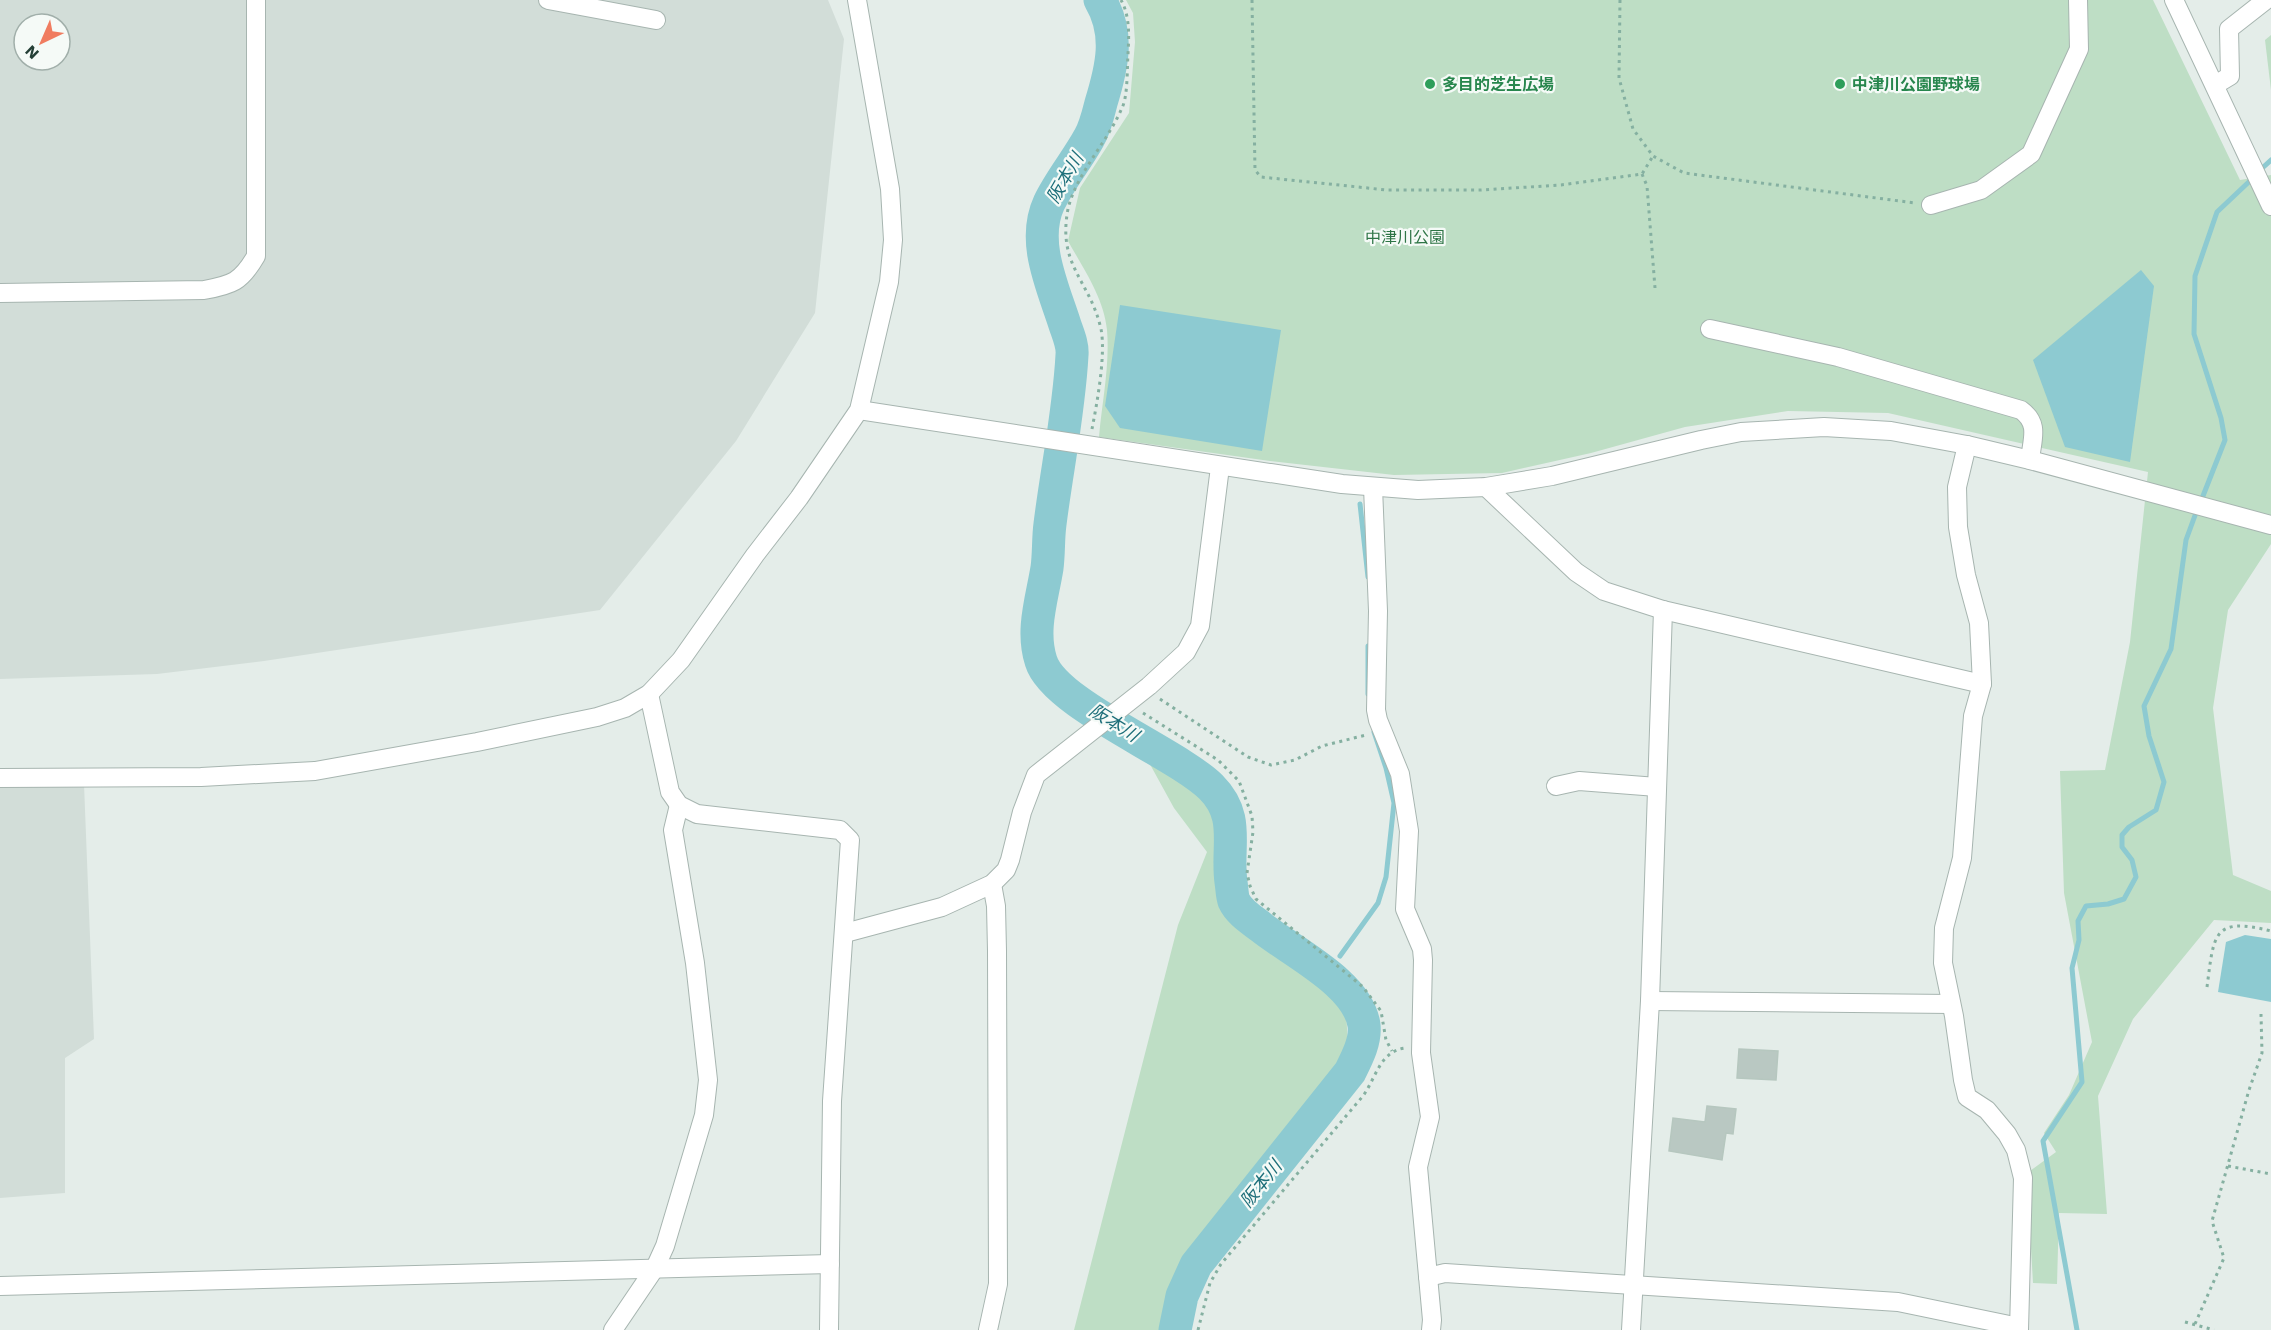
<svg xmlns="http://www.w3.org/2000/svg" width="2271" height="1330" viewBox="0 0 2271 1330" font-family="'Work Sans','Noto Sans JP',sans-serif">
<style>
.built{fill:#d2ddd8;fill-rule:evenodd}
.green{fill:#bedec5}
.water{fill:#8dcad1}
.lines{fill:none;stroke-linecap:round;stroke-linejoin:round}
.stream{stroke:#8dcad1;stroke-width:5}
.river{stroke:#8dcad1;stroke-width:33}
.building{fill:#b9c8c2;stroke:#b6c7bf;stroke-width:1.5}
.minor-casing{stroke:#a7b5b0;stroke-width:20}
.path{stroke:#85b0a1;stroke-width:3;stroke-dasharray:3 4.5;stroke-linecap:butt}
.minor{stroke:#fff;stroke-width:18}
.leisure-dot{fill:#2e9e5b;stroke:#f5faf7;stroke-width:2}
.labels{text-anchor:middle;stroke-width:4.5;stroke-linejoin:round;paint-order:stroke}
.leisure-label{font-size:16px;font-weight:bold;fill:#27864d;stroke:#f5faf7;text-anchor:start}
.park-label{font-size:16px;fill:#2e7546;stroke:#f5faf7}
.water-label{font-size:18px;font-style:italic;fill:#1e6f7a;stroke:#f5faf7}
</style>
<rect width="100%" height="100%" fill="#e4ede9"/>
<g class="built">
<path d="M0,0h828l16,39 -29,274 -79,128 -136,169 -336,51 -107,13 -157,5zM24,24h36v36h-36z"/>
<polygon points="84,784 94,1039 65,1058 65,1193 0,1198 0,787"/>
</g>
<g class="green">
<path d="M1126,0h1027l87,180 31,-5v369l-43,66 -15,98 20,167 38,16v32l-57,-3 -81,99 -35,77 9,118 -48,-1 -2,71 -24,-1 -3,-52v-60l26,-19 -12,-19 25,-38 23,-53 -28,-149 -4,-122 45,-1 25,-128 18,-170 -260,-59 -100,-2 -103,16 -94,26 -89,20 -108,2 -124,-14 -171,-24c3,-35 11,-72 8,-107 -3,-32 -24,-62 -39,-89l12,-53 49,-75 6,-71 -2,-29z"/>
<polygon points="2271,35 2271,90 2265,40"/>
<polygon points="1146,757 1183,779 1225,821 1225,901 1303,967 1346,1010 1349,1065 1190,1262 1174,1292 1167,1330 1074,1330 1178,925 1207,852 1174,808"/>
</g>
<g class="water">
<polygon points="2141,270 2154,286 2130,462 2065,447 2033,360"/>
<polygon points="1120,305 1281,330 1262,451 1120,428 1105,406"/>
<polygon points="2245,935 2271,939 2271,1002 2218,992 2226,942"/>
</g>
<g class="lines">
<g class="stream">
<polyline points="2259,171 2271,160"/>
<polyline points="2201,501 2225,440 2221,418 2194,334 2195,276 2217,212 2253,178"/>
<polyline points="1360,504 1368,577"/>
<polyline points="1368,694 1368,646"/>
<polyline points="1340,956 1378,903 1386,877 1394,803 1386,768 1374,732"/>
<polyline points="1330,978 1333,971"/>
<polyline points="2077,1330 2043,1141 2082,1082 2072,968 2079,940 2078,921 2086,906 2108,904 2124,899 2136,877 2132,860 2122,847 2122,835 2129,827 2156,810 2164,782 2149,736 2144,706 2171,649 2186,540 2197,510"/>
</g>
<path class="river" d="M1100,0c20,34 12,67 1,103 -3,12 -6,25 -12,35 -12,22 -29,42 -40,65 -18,39 4,84 16,122 3,9 8,20 7,30 -3,57 -15,113 -22,169 -2,15 -1,29 -3,44 -5,31 -16,62 -6,93 13,43 134,91 170,126 30,30 15,59 20,95 1,6 1,14 3,19 5,11 18,19 27,26 31,25 97,56 103,98 2,16 -7,33 -14,47l-154,193 -14,31 -7,34"/>
</g>
<g class="building">
<polygon points="1739,1049 1778,1051 1776,1080 1737,1078"/>
<polygon points="1707,1106 1736,1109 1733,1134 1726,1133 1722,1160 1669,1151 1673,1118 1705,1122"/>
</g>
<g class="lines">
<defs>
<g id="minor">
<polyline points="548,0 656,20"/>
<polyline points="2174,0 2271,206"/>
<polyline points="2215,85 2230,76 2229,29 2266,0"/>
<polyline points="1931,205 1981,190 2031,154 2079,49 2078,0"/>
<path d="M0,293l204,-3c28,-5 37,-8 52,-34v-256"/>
<path d="M1710,329l128,28 183,53c19,14 11,29 9,50"/>
<polyline points="859,410 1342,484 1418,490 1486,487 1552,476 1701,440 1741,432 1824,427 1891,431 1967,445 2030,460 2271,525"/>
<polyline points="1967,445 1957,487 1958,527 1966,575 1979,623 1982,684 1973,716 1962,858 1944,928 1943,963 1954,1016 1963,1080 1967,1097 1987,1110 2007,1134 2016,1150 2023,1178 2019,1330"/>
<polyline points="1373,487 1378,611 1376,710 1378,720 1400,774 1409,831 1405,909 1422,949 1423,960 1421,1053 1430,1117 1418,1167 1432,1320 1431,1330"/>
<polyline points="1486,487 1576,572 1604,591 1663,610 1982,684"/>
<polyline points="649,694 670,792 679,805 697,814 840,830 850,840 832,1101 829,1330"/>
<polyline points="0,778 201,777 315,771 477,742 597,717 625,708 649,694 681,660 755,555 799,498 859,410 889,282 893,240 890,189 857,0"/>
<polyline points="1556,786 1579,781 1657,787"/>
<polyline points="845,933 942,907 992,884 1006,870 1010,860 1022,812 1036,775 1149,686 1186,652 1200,626 1220,467"/>
<polyline points="1650,1001 1951,1004"/>
<polyline points="1428,1277 1445,1273 1898,1302 2019,1327"/>
<polyline points="0,1286 830,1264"/>
<polyline points="613,1330 655,1268 665,1246 704,1115 708,1080 695,963 673,830 679,805"/>
<polyline points="988,1330 998,1284 997,951 996,906 992,884"/>
<polyline points="1631,1330 1650,1001 1663,610"/>
</g>
</defs>
<use href="#minor" class="minor-casing"/>
<g class="path">
<polyline points="1252,0 1255,170 1261,177 1387,190 1481,190 1561,185 1642,174 1653,156"/>
<polyline points="1620,0 1619,78 1633,129 1653,156 1684,173 1915,203"/>
<polyline points="1642,174 1647,186 1655,288"/>
<path d="M1092,429c5,-26 14,-74 9,-100 -11,-49 -44,-63 -33,-120 8,-35 40,-68 54,-101 6,-12 5,-40 6,-54 1,-18 2,-38 -7,-54"/>
<polyline points="1160,699 1248,757 1271,765 1295,760 1322,746 1366,735"/>
<polyline points="1143,713 1218,760 1239,781 1252,816 1253,832 1247,873 1250,886 1256,899 1363,987 1381,1011 1386,1040 1392,1051"/>
<path d="M2207,987c7,-52 5,-71 64,-56"/>
<polyline points="2228,1166 2271,1174"/>
<polyline points="2185,1322 2214,1330"/>
<polyline points="2195,1324 2224,1258 2212,1221 2249,1090 2262,1053 2261,1014"/>
<path d="M1198,1330l12,-47 11,-19 142,-168c13,-18 17,-45 42,-48"/>
</g>
<use href="#minor" class="minor"/>
</g>
<g class="leisure-dot">
<circle cx="1430" cy="84" r="6"/>
<circle cx="1840" cy="84" r="6"/>
</g>
<g class="labels">
<g class="leisure-label">
<text x="1442" y="90">多目的芝生広場</text>
<text x="1852" y="90">中津川公園野球場</text>
</g>
<g class="park-label">
<text x="1405" y="243">中津川公園</text>
</g>
<g class="water-label">
<text transform="translate(1065 178) rotate(-60)" y="6">阪本川</text>
<text transform="translate(1114 723) rotate(32)" y="6">阪本川</text>
<text transform="translate(1261 1184) rotate(-51)" y="6">阪本川</text>
</g>
</g>
<g transform="translate(42 42) rotate(224)"><circle r="28" fill="#f5faf7" stroke="#a1afaa" stroke-width="1.5"/>
<path d="M0-4.5L10 22L0 15L-10 22Z" fill="#f07c60"/>
<text y="-9" font-size="16" font-weight="bold" text-anchor="middle" fill="#243f36">N</text>
</g>
</svg>
